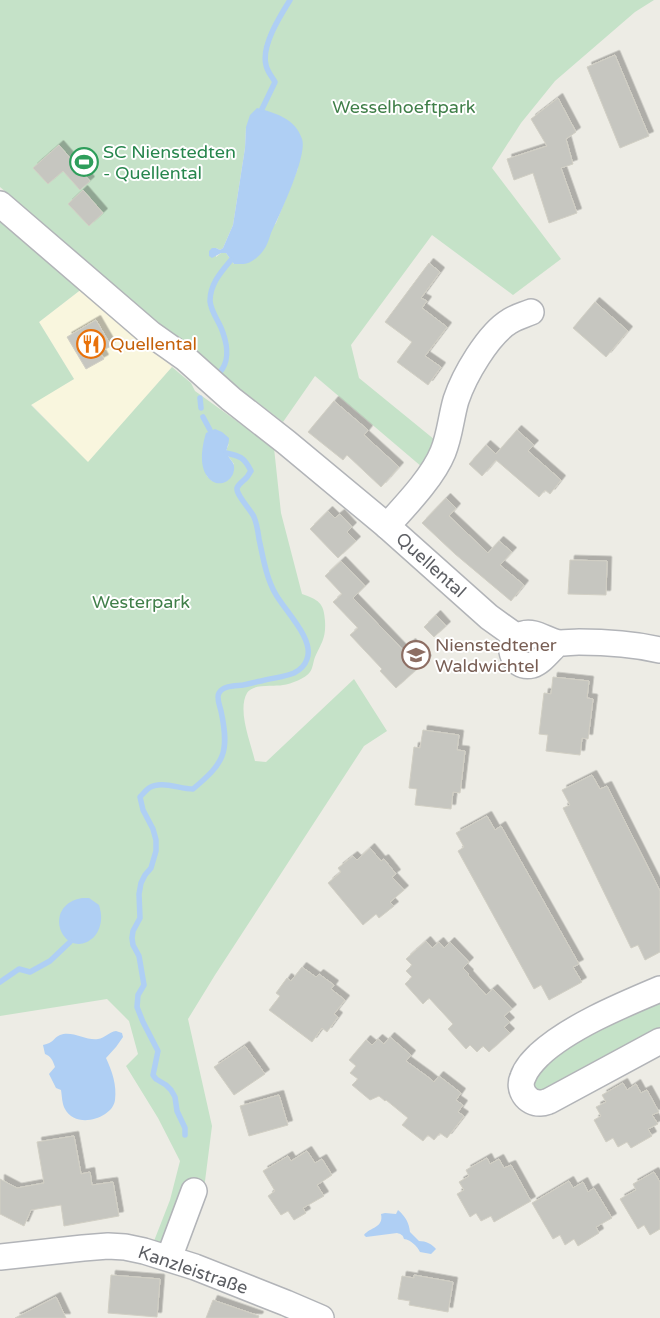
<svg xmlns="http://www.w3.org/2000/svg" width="660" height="1318" viewBox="0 0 660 1318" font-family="'Varela Round',sans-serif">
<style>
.commercial{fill:#f9f6de}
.green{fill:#c5e2c8;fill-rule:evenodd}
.water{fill:#afcff4}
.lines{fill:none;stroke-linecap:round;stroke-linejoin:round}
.stream{stroke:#afcff4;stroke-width:5.5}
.building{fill:#c6c6c0;stroke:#d1cfc4;filter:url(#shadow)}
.minor-casing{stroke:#b2b4b8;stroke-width:28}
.minor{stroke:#fff;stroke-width:25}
.labels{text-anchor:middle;stroke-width:4;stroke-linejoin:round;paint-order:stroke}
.park-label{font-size:18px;fill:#407f49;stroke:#fff}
.leisure-label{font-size:18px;fill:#27864d;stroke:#fff;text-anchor:start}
.food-label{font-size:18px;fill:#c56008;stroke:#fff;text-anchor:start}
.street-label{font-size:18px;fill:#5d5f64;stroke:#fff}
.education-label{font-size:18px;fill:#785e54;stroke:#fff;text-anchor:start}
</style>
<defs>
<filter id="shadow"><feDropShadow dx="4.5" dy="-4.5" stdDeviation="0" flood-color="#0004"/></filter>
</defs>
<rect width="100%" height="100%" fill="#edece5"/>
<polygon class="commercial" points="83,288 139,337 172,367 88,463 31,404 74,379 39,322"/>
<g class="green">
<path d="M0,0h654l-19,12 -80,69 -34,42 -29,45 69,91 -48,36 -81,-60 -81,110 8,33 76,62 -13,27 -107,-91 -32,46 -64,-49 -41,-33 -178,-153zM246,127l52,41 -22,55 -42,41 -8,-11h-5l-5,4v-9l4,2 3,-2 10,-23 12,-77z"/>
<path d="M0,216l83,72 -44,34 35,57 -43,26 57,57 84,-95 19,16 4,8 79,57 7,65 21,81c16,6 22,8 23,27 1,17 -3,21 -10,36 -2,5 -2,11 -5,15 -4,6 -19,12 -27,13 -9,2 -30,-2 -36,8 -10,18 4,50 8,68l11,1 88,-83 33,52 -23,15 -149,229 -27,44 24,107 -8,63 -24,58 -26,-6 16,-41 10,-39 -22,-43 -32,-52 12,-12 -9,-33 -22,-22 -107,17zM229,444l-2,4 -1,5 8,11 -22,17 -5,-5 -3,-9z"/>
<polygon points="660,994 660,1035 538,1095 529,1079 546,1058"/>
</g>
<g class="water">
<path d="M257,108c19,5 39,11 45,31 6,16 -23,77 -31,94 -2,6 -4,13 -8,18 -2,3 -7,8 -11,10 -5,4 -12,3 -18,3l-8,-11h-5l-9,5 -3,-2v-5l3,-3h4l4,2 3,-2 10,-23 12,-77 1,-21 4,-12z"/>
<path d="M215,429l7,3 7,6c0,6 -2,9 -3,15 2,3 5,7 7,10 2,4 1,8 0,11 -5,11 -19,13 -26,2 -8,-11 -5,-30 -1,-43z"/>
<path d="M82,898h7l10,7c3,10 3,17 -1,26 -3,6 -6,8 -11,11 -27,12 -44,-37 -5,-44z"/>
<path d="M116,1031l6,2 1,4 -7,10 -10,11c6,13 11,27 9,42 -2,18 -39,30 -50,9 -3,-5 -3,-13 -4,-19l-5,-2 -7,-14 6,-7c-2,-6 -4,-11 -10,-13l-2,-9c11,-2 10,-7 17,-10 12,-5 26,6 38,4 7,-1 11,-7 18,-8z"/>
<path d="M398,1210c8,7 11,13 12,22l9,9c7,0 13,3 17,8l-5,5 -11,-2c-3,-6 -9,-12 -16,-13 -1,-4 -3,-5 -7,-6l-31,4 -2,-2c6,-8 20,-7 17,-21l4,-1 11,1z"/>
</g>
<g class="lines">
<g class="stream">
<path d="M262,109l13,-27c-3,-5 -8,-11 -9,-17 -5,-19 14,-49 24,-65"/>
<path d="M219,373c10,-10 9,-26 4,-40 -3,-11 -12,-20 -13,-32 0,-17 11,-29 21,-41"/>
<polyline points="200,398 201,408"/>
<polyline points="203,417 210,430"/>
<polyline points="0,982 19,969 30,972 50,961 70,942"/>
<path d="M185,1135v-7l-8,-17 -2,-14 -4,-7 -5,-5 -10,-6 -3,-4 5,-24 -15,-29 -6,-15 1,-12 6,-10 -5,-29 -6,-11 -1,-7 1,-7 7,-13 -1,-24 2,-11 4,-8 6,-7 5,-17v-11l-3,-11 -10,-19 -3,-13c3,-3 6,-7 9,-9 12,-8 30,1 44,1 31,-26 37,-36 28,-78 -1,-5 -5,-13 -2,-18 4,-8 17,-7 24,-8 6,-1 12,-3 18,-4 11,-3 23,-4 33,-8 6,-3 11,-8 13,-14 8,-20 -23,-49 -32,-66 -9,-16 -12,-36 -16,-54 -1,-7 -2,-15 -5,-22 -3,-7 -18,-22 -17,-29 2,-5 7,-7 10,-11 1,-1 3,-5 4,-6 -7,-14 -11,-15 -25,-18"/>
</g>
</g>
<g class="building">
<polygon points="615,55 649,136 620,148 587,67"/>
<polygon points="558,98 576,132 566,139 573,164 561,168 577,213 549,223 533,173 514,180 507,159 547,146 531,119"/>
<polygon points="59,145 90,181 80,190 63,171 48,184 33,168"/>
<polygon points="83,190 103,213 89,226 68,204"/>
<polygon points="429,263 440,272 421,298 427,301 422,308 447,327 425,356 441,367 428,385 397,362 412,342 385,322"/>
<polygon points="595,302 628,331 606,357 573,328"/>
<polygon points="96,320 111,346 100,352 104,359 86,369 67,337"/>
<polygon points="334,401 368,430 364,435 399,467 381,487 347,455 343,460 308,432"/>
<polygon points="517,430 534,445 528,451 561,480 550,494 545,490 539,497 496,460 482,476 469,464 486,445 496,454"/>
<polygon points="446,498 456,508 449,516 488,553 499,541 512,552 500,565 524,585 511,601 455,554 422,523"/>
<polygon points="328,511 335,518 340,514 352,527 347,532 356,541 338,558 310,529"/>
<polygon points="570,560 607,561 606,595 568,594"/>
<polygon points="341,561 365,586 353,598 403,650 411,643 427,660 396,688 380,671 382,669 350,635 358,628 333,602 342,594 325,576"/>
<polygon points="436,615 446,626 434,637 424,627"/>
<polygon points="553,677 589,681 587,698 593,699 588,739 582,738 580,755 546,751 548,735 539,734 544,693 551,694"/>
<polygon points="423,730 459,735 457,750 465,751 460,793 453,792 451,809 415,805 417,789 409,788 414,747 420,748"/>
<polygon points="592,775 600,789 607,786 660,891 660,952 645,960 638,945 631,948 563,808 570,805 562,790"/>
<polygon points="487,816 495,830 501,826 579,964 573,967 582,982 549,1000 541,985 534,989 458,851 464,847 456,833"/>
<polygon points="370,848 381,861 384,859 396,874 392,877 404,890 390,902 394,906 379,918 376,914 363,925 328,883 341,872 338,868 353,856 357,860"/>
<polygon points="426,941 432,948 439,942 444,948 450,942 469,962 463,968 469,974 468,975 486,995 493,989 512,1009 504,1016 510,1022 504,1027 510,1033 489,1052 483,1046 477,1052 470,1045 466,1049 448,1029 453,1024 429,998 423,1004 405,984 412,977 406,971 412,965 406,959"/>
<polygon points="302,967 316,977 319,974 334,985 331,989 345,1000 334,1014 338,1017 327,1032 322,1028 312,1042 269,1010 280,996 276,993 287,978 291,981"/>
<polygon points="390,1037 411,1055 406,1061 428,1077 434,1082 439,1076 461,1093 456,1100 463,1105 458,1112 464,1116 447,1138 440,1133 434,1140 428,1135 423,1141 402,1125 408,1118 386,1100 385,1101 379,1096 370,1100 352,1085 358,1079 350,1073 356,1066 349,1060 366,1040 372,1045 378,1039 384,1044"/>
<polygon points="245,1046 265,1074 234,1095 214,1067"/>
<polygon points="623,1083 627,1090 636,1084 641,1093 647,1090 659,1112 652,1115 658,1124 648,1129 652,1136 631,1148 627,1142 618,1147 613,1138 606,1142 594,1120 601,1116 596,1107 606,1102 602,1095"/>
<polygon points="279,1095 288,1125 249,1136 240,1106"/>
<polygon points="74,1136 81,1174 90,1172 92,1185 113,1182 119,1216 64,1226 61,1205 31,1210 24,1226 0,1214 0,1179 17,1188 44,1183 37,1142"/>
<polygon points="307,1151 315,1163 322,1159 332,1175 317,1185 324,1196 303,1208 306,1213 294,1220 288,1211 281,1215 268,1196 275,1191 263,1171 288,1156 291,1161"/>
<polygon points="487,1158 490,1164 499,1159 504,1168 511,1165 531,1201 494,1222 491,1216 481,1221 476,1213 470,1217 457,1194 464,1190 459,1182 469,1176 466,1170"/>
<polygon points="654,1172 660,1182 660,1229 650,1235 644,1225 638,1229 620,1199 636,1190 633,1184"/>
<polygon points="569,1181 573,1188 583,1182 588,1192 594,1188 612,1218 596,1227 599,1233 578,1246 574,1239 565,1245 560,1235 553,1239 532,1203"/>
<polygon points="111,1275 160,1279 157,1317 108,1313"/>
<polygon points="414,1275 453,1282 448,1312 409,1305 410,1301 398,1299 402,1276 414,1278"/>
<polygon points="56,1297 66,1318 15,1318"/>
<polygon points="213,1300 259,1316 258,1318 206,1318"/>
</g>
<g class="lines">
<defs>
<g id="minor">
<polyline points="0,204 151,334 185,358 231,399 286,442 387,526 489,617 517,637"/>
<path d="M387,526c19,-21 46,-49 56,-74 7,-17 8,-35 13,-52 8,-24 32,-66 54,-79 6,-4 14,-6 21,-9"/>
<path d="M558,643c-8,7 -16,19 -26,22 -20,5 -29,-25 -9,-31 12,-4 25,8 37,9 6,0 13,-1 19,-1 27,0 55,2 81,8"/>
<path d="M660,989c-38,16 -91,38 -121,66 -6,6 -13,13 -16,22 -6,12 4,27 18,26 3,0 5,-1 8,-2l111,-60"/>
<polyline points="0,1257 83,1248 108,1246 125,1247 144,1251 195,1267 286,1303 321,1318"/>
<polyline points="169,1258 194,1191"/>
</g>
</defs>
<use href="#minor" class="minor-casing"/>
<use href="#minor" class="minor"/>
</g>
<defs>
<symbol id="stadium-ring" viewBox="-11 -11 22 22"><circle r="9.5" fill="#fff" stroke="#2e9e5b" stroke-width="1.5"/><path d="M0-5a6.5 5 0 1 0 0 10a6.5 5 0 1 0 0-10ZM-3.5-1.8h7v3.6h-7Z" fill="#2e9e5b"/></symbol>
<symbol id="restaurant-ring" viewBox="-11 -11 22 22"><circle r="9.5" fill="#fff" stroke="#e8710a" stroke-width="1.5"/><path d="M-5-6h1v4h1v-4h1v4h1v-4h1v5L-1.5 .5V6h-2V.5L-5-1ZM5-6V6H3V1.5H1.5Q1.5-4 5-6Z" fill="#e8710a"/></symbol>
<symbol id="school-ring" viewBox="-11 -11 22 22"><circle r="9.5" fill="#fff" stroke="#8d6e63" stroke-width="1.5"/><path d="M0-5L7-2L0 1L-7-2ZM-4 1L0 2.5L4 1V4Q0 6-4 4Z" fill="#8d6e63"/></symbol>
</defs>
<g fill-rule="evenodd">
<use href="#stadium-ring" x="68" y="146" width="32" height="32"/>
<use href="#restaurant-ring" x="75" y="328" width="32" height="32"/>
<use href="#school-ring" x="400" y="639" width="32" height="32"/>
</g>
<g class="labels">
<g class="park-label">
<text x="404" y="113">Wesselhoeftpark</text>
<text x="141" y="608">Westerpark</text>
</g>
<g class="leisure-label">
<text x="103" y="158">SC Nienstedten<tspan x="103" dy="21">- Quellental</tspan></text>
</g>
<g class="food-label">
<text x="110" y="350">Quellental</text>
</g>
<g class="street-label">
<text transform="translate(431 565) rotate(42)" y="6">Quellental</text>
<text transform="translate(193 1270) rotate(19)" y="6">Kanzleistraße</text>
</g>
<g class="education-label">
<text x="435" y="651">Nienstedtener<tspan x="435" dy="21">Waldwichtel</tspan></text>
</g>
</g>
</svg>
